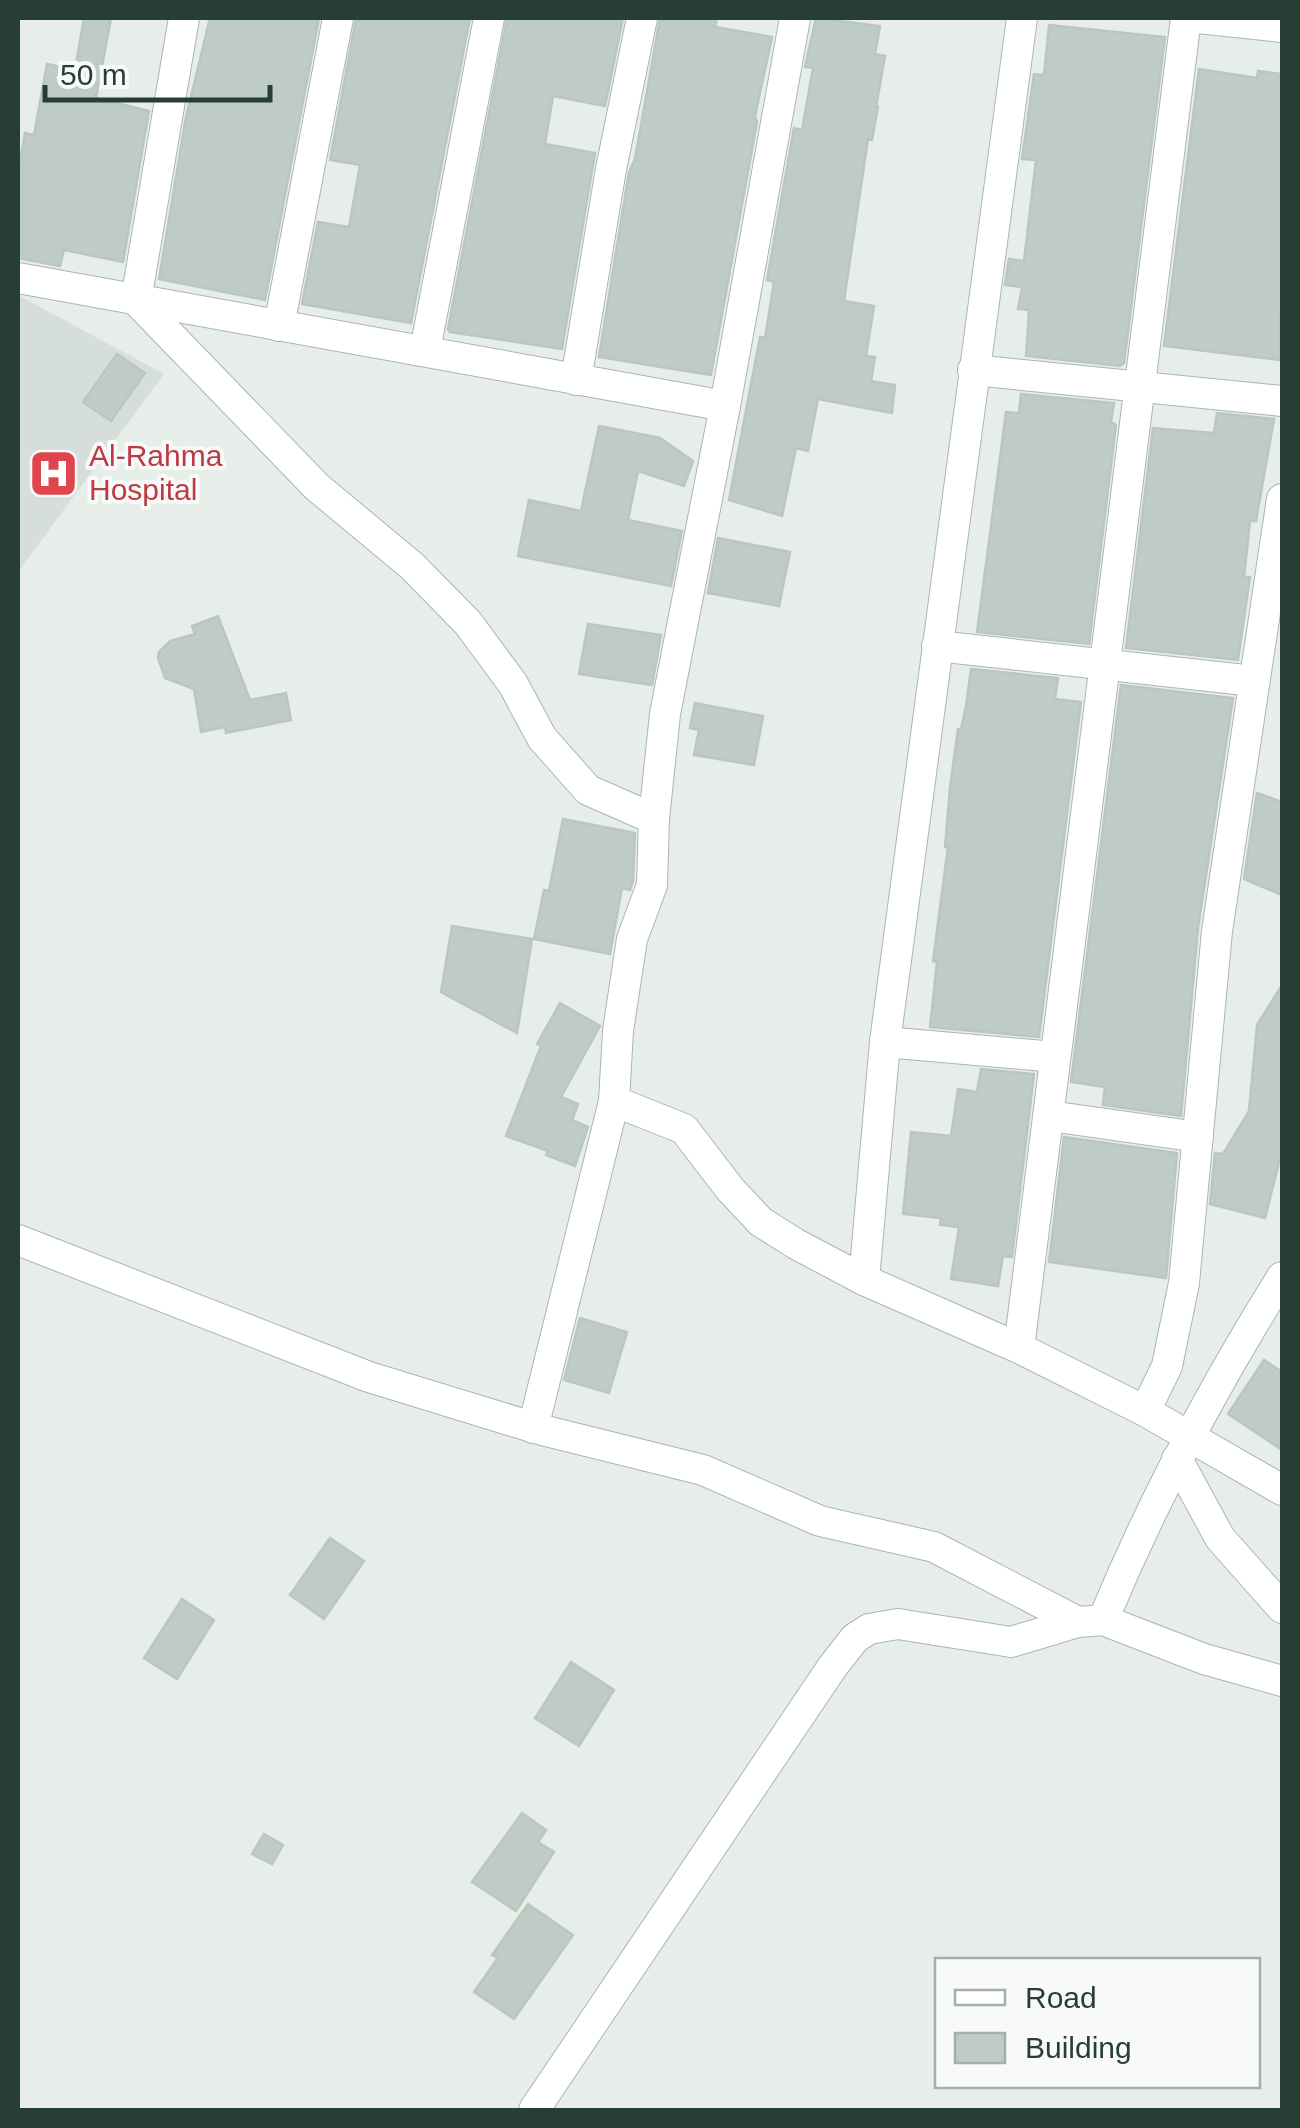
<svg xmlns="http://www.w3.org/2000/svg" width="1300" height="2128" viewBox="0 0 1300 2128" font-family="Arial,sans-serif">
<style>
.built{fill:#d5ded8}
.building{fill:#bfcbc5;stroke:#bac7bf;stroke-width:2.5}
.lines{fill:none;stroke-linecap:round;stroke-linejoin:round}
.street-casing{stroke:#aab6af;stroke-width:32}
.secondary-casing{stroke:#a6b8af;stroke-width:32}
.street{stroke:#fff;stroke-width:30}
.secondary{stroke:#fff;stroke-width:30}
.labels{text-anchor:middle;stroke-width:8;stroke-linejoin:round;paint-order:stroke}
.health-label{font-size:30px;fill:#be3a42;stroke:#f7faf8;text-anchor:start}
</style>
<rect width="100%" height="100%" fill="#e7eee9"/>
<polygon class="built" points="18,295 164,374 18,572"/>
<g class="building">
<polygon points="84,18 111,18 96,98 149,111 123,262 64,250 60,266 18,258 18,173 25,133 34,135 47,64 75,70"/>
<polygon points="210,18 319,18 265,300 159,279 186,117"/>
<polygon points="356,18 470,18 411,323 302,304 318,222 349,227 360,165 330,160"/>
<polygon points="507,18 623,18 605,106 553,96 545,144 595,153 562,349 450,332 448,329"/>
<polygon points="660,18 717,18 715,27 772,37 755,116 757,122 711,375 599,357 629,172 635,159"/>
<polygon points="816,18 880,26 875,54 885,56 876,107 878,107 872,140 868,139 844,301 874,306 866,356 875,357 871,381 895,385 892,413 818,399 808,451 796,448 782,516 729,500 760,337 765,338 774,282 767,280 794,128 802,130 813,68 805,67"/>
<polygon points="1049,25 1165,37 1124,363 1120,366 1026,356 1029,310 1018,309 1022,287 1005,285 1009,259 1024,261 1036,160 1022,159 1034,74 1044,75"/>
<polygon points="1199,69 1257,78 1258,71 1282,74 1280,360 1164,346"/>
<polygon points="117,354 145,373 111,421 83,402"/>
<polygon points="1021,394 1114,403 1111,422 1116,425 1089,644 977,632 1006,412 1019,413"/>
<polygon points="1217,413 1274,419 1256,521 1250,521 1244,577 1250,577 1238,660 1126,648 1153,428 1214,433"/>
<polygon points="599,426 660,438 693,461 684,486 638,471 628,520 682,531 671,586 518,556 529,500 581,511"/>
<polygon points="718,538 790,552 779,606 708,593"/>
<polygon points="218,616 250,700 286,693 291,720 226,733 225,727 201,732 194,689 165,678 158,658 159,652 170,641 195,634 192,626"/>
<polygon points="588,624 661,635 652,685 579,674"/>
<polygon points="971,669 1058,678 1055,699 1081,702 1039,1037 930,1027 937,962 933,961 948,847 945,847 950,788 958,729 961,729 966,706"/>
<polygon points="1121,685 1233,698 1198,928 1181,1116 1103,1105 1105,1087 1071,1082"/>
<polygon points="695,703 763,716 754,765 694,755 699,730 690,728"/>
<polygon points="1257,793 1282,802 1282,895 1244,879"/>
<polygon points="563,819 635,833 633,881 630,890 622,888 610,954 534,939 544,890 549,891"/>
<polygon points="452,926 532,939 517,1033 441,992"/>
<polygon points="1282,985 1282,1150 1265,1218 1210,1204 1215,1153 1223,1154 1249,1111 1257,1025"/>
<polygon points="560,1003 600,1026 561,1097 578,1104 572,1120 588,1127 575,1166 546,1155 548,1151 506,1136 541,1046 537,1044"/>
<polygon points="981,1069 1034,1074 1012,1257 1003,1256 998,1286 951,1279 959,1227 940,1225 941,1218 903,1214 911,1132 951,1136 958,1089 977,1092"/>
<polygon points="1064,1137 1177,1153 1166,1278 1049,1262"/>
<polygon points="580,1318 627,1332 609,1393 564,1380"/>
<polygon points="1264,1360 1282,1372 1282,1450 1228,1414"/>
<polygon points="330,1538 364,1561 324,1619 290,1595"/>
<polygon points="182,1599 214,1620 177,1679 144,1658"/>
<polygon points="571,1662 614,1690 579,1746 535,1718"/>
<polygon points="522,1813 546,1830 538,1842 554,1852 516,1911 472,1882"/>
<polygon points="264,1834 283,1845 272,1864 252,1854"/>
<polygon points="528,1904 573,1935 514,2019 474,1992 498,1958 492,1955"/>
</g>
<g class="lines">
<defs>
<g id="street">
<polyline points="184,18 136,300 317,487 412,566 468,623 513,684 542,738 588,790 654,819 652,885 632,939 618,1031 614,1101 684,1129 730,1189 761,1222 796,1244 864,1280 1019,1348 1145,1411 1282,1490"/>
<polyline points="18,278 725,406 795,18"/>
<polyline points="279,326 338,18"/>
<polyline points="425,350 489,18"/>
<polyline points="973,370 1282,401"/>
<polyline points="576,380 611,169 642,18"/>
<polyline points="937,646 1254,681"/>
<polyline points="654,819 665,714 725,406"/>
<polyline points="885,1042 1055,1057"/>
<polyline points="1050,1116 1198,1137"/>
<polyline points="18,1240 369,1377 542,1430 703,1470 820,1521 934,1547 1078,1622"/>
<polyline points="864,1280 885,1042 1022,18"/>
<polyline points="1019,1348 1186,18"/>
<polyline points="1145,1411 1167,1366 1184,1283 1217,931 1282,499"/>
<polyline points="533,1428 614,1101"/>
<polyline points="1177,1459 1220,1538 1282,1608"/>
<path d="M1103,1620c50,-120 110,-233 179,-343"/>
<polyline points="534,2110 833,1666 855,1638 869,1629 898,1624 1011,1642 1078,1622 1103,1620 1204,1659 1282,1681"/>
</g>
<polyline id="secondary" points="1198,18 1282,27"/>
</defs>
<use href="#street" class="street-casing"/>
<use href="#secondary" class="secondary-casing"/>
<use href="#street" class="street"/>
<use href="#secondary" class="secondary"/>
</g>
<defs>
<symbol id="hospital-square" viewBox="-11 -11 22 22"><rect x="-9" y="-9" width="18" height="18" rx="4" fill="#e0444e" stroke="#f7faf8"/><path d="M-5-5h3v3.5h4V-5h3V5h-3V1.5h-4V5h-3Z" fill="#fff"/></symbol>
</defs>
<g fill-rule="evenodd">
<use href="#hospital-square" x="26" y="446" width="55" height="55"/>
</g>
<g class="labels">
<g class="health-label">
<text x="89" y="466">Al-Rahma<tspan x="89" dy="34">Hospital</tspan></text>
</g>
</g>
<rect width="1300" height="2128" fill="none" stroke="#273e34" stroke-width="40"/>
<rect x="935" y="1958" width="325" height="130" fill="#f7faf8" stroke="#a4afaa" stroke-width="2.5"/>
<rect x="955" y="1990" width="50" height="15" fill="#ffffff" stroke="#a4afaa" stroke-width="2.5"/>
<text x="1025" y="2008" font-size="30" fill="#273e34">Road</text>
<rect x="955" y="2033" width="50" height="30" fill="#bfcbc5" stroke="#a4afaa" stroke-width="2.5"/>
<text x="1025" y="2058" font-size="30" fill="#273e34">Building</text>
<path d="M45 85v15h225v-15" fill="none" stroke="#273e34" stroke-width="5"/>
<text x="60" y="85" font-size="30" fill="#273e34" stroke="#f7faf8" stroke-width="8" paint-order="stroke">50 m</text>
</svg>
